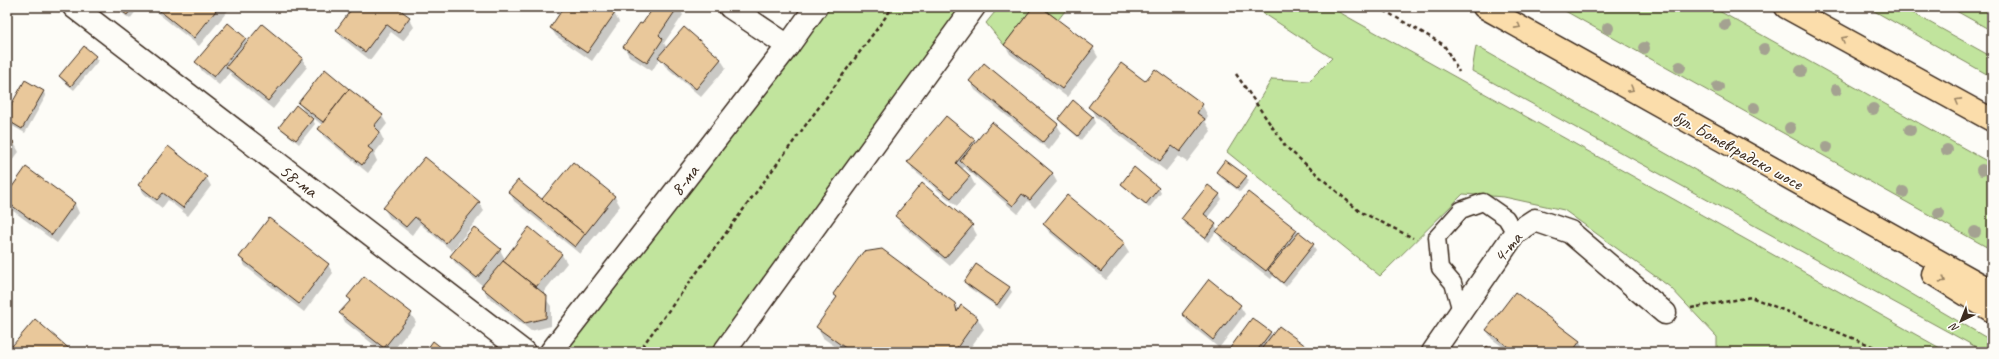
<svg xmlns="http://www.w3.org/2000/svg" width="1999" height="359" viewBox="0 0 1999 359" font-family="Caveat,sans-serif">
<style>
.green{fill:#c1e49d;stroke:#7e875e}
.shadow{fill:#0003}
.building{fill:#e9c89b;stroke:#3b2a1e}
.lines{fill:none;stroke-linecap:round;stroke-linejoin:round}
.lane-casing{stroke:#3b2a1e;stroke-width:19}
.street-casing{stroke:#3b2a1e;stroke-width:25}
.primary-casing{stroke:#3b2a1e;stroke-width:25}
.path{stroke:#3b2a1e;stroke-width:2.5;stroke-dasharray:4 3;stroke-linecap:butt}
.lane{stroke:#fdfcf7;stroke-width:16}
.street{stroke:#fdfcf7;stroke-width:22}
.primary{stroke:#fbddab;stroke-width:22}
.tree{fill:#a4a291}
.oneway{stroke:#9b8464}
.labels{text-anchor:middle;stroke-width:3.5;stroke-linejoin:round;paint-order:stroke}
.street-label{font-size:19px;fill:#3b2a1e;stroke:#fdfcf7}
</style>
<rect width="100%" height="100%" fill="#fdfcf7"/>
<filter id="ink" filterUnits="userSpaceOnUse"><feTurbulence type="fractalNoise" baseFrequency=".025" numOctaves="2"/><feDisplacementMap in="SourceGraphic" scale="8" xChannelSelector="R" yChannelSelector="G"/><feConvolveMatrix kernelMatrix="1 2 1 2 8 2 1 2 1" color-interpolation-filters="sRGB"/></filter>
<g filter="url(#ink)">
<g class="green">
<polygon points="816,7 974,7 724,352 551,352"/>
<polygon points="999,7 1033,7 1004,45 986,23"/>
<polygon points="1041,7 1068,7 1058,20"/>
<polygon points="1254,7 1330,7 1947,352 1717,352 1717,337 1670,287 1564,210 1504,197 1463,194 1380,276 1227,152 1272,79 1309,81 1332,58"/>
<polygon points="1558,7 1712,7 1992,164 1992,250"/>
<polygon points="1867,7 1902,7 1992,57 1992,77"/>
<polygon points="1949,7 1992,7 1992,31"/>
<polygon points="1476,46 1840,252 1992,341 1992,352 1985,352 1472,71"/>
</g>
<g class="shadow">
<polygon points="114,7 139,7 130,19"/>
<polygon points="153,7 231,7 199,46 155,11"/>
<polygon points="355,7 394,7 409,18 414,27 403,41 391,32 370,60 342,38 337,30"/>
<polygon points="565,7 604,7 614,13 619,22 592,61 556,36 551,28"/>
<polygon points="655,7 679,7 683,15 664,43 667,48 684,29 721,60 726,68 701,97 665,66 660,58 652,71 629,56 624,47 643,26"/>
<polygon points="1034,7 1039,7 1093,48 1098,57 1067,97 1010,54 1005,45"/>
<polygon points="245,38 248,43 302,58 307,67 273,109 232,76 230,72 219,85 202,71 197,62"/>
<polygon points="95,57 98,61 74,90 63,81 60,77"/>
<polygon points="984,65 1057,125 1062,133 1049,150 975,90 970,81"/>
<polygon points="325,70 382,116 387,124 380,133 384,141 374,154 377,161 368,173 324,137 319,129 322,125 311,116 315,124 299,144 283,131 280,127 306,114 299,103"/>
<polygon points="1145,83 1202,105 1208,116 1205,121 1211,131 1187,162 1178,156 1166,171 1096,118 1090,107"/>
<polygon points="43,91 46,96 25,133 7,123 7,114"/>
<polygon points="1073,102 1093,118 1095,123 1081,140 1062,124 1059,119"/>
<polygon points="7,138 14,143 19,152 7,167"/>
<polygon points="974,141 976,144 1052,173 1057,182 1035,208 1028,201 1018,214 964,167 962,170 970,176 975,185 957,206 913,170 909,162"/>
<polygon points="573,163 615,197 620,206 580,254 514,201 510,192 543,201"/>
<polygon points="26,169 75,204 79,213 57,243 9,208 7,204 7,195"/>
<polygon points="1134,169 1159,189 1161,193 1149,208 1125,188 1122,184"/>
<polygon points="1217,172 1246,177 1249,181 1240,192 1220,177"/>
<polygon points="206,177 211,186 188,216 168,200 162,208 144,194 139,185"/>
<polygon points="1248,193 1297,231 1313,245 1316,250 1286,287 1273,276 1271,279 1222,241 1217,231 1208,242 1185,224 1182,219 1219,194 1222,199 1207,218 1215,225 1219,231"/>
<polygon points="1067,196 1124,244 1129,252 1106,280 1049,232 1044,224"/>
<polygon points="479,203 484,211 452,251 420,224 412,235 389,217 384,208"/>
<polygon points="897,216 972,226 977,235 950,266 902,225"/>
<polygon points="269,219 328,265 333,273 304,312 245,266 240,257"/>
<polygon points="529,229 562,255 567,263 542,294 551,306 551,326 531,331 487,296 483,286 456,264 451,256 500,250 505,259"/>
<polygon points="965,282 1009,287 1012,292 1000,309 968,287"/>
<polygon points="834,294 954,303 959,311 961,307 978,319 984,329 967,352 843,352 823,338 817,327 837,299"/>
<polygon points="349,297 411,314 416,322 392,352 383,352 345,322 341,314 351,301"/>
<polygon points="1240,306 1245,314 1219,348 1188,323 1183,315"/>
<polygon points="1487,331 1579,341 1584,350 1583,352 1510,352 1492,339"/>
<polygon points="1270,333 1272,336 1313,352 1228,352"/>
</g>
<g class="building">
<polygon points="116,7 133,7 127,15"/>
<polygon points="155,7 219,7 194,38"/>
<polygon points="353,7 396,7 410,17 398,33 386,24 365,52 336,30"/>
<polygon points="564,7 606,7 615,13 587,53 550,28"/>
<polygon points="654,7 678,7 659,35 663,39 647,63 623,47 640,23 642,24"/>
<polygon points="1033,7 1041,7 1094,47 1062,89 1004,45"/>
<polygon points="228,23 246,38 214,77 195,62"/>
<polygon points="262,24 303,58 268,101 226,67"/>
<polygon points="684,27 721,59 696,89 658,57"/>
<polygon points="84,46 96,56 71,86 59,76"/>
<polygon points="984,63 1058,124 1043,142 969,81"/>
<polygon points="1121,63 1145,81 1155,69 1203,104 1197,113 1205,119 1180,152 1172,146 1160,161 1088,107"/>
<polygon points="325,69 349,89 323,122 298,103"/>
<polygon points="25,80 44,91 22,129 7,120 7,112"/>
<polygon points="349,89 383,115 374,126 380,132 368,147 373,151 362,165 318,129"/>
<polygon points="1073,100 1093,117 1078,136 1058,119"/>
<polygon points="296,105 313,119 296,140 279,127"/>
<polygon points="946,116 975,140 956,163 970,176 951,198 907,162"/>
<polygon points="992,122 1053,173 1030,200 1022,194 1013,206 960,161"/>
<polygon points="7,136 15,143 7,152"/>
<polygon points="168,146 207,177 183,208 163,193 157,200 138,185"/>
<polygon points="425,157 480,202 446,243 415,217 406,227 383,208"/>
<polygon points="1225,160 1247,176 1237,188 1216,172"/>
<polygon points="573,162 615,196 585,234 542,199"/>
<polygon points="26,167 75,203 52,235 7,202 7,194"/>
<polygon points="1134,167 1159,188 1146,204 1121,184"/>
<polygon points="518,180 585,234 575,247 508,192"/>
<polygon points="922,183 973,225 945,258 895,216"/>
<polygon points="1208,185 1220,194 1204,214 1216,224 1205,238 1181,219"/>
<polygon points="1248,192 1297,230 1266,271 1216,232"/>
<polygon points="1067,195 1125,243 1101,272 1043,224"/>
<polygon points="269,218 329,264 299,304 239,257"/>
<polygon points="474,227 501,249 477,278 450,256"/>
<polygon points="529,227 562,254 536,287 503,261"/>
<polygon points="1299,232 1314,244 1283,283 1268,270"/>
<polygon points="882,249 955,303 957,312 961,305 978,318 954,352 851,352 816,327 837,297 833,294 863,252"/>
<polygon points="503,261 547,296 546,318 525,323 481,287"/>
<polygon points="976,264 1010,287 997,305 964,282"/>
<polygon points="364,276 412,313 384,348 339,313 351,300 347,297"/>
<polygon points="1209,279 1241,305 1213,340 1182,314"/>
<polygon points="1515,292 1580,341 1572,352 1515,352 1486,330"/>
<polygon points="1252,318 1271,332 1256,352 1227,352"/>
<polygon points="35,319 73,352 7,352"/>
<polygon points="1279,326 1314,352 1259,352"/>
<polygon points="433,341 447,352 425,352"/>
<polygon points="1487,346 1495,352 1482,352"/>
</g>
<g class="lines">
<defs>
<polyline id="lane" points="1461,311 1453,283 1440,268 1437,237 1461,210 1483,202 1506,218 1515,233"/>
<g id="street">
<polyline points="74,7 524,352"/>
<polyline points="730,7 788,46"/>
<polyline points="551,352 788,46 816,7"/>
<polyline points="724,352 974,7"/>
<polyline points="1433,352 1515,233 1535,220 1570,232 1665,313"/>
</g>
<g id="primary">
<polyline points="1484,7 1992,291"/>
<polyline points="1786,7 1992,120"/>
<polyline points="1933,274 1992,311"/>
</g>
</defs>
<use href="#lane" class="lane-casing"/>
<use href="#street" class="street-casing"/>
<use href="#primary" class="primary-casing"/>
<g class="path">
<polyline points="1378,7 1444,45 1459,72"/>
<polyline points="1236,74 1286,147 1359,211 1413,238"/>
<polyline points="1691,308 1751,297 1872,346 1883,352"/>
<polyline points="638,352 893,7"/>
<polyline points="1954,352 1956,347"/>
</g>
<use href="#lane" class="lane"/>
<use href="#street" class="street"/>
<use href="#primary" class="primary"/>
</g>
<g class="tree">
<circle cx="1725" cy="25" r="6"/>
<circle cx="1608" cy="28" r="6"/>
<circle cx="1644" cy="48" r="6"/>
<circle cx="1764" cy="49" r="6"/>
<circle cx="1680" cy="67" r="6"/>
<circle cx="1801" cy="71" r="6"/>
<circle cx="1718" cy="87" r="6"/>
<circle cx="1836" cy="90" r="6"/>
<circle cx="1754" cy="108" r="6"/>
<circle cx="1873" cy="109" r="6"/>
<circle cx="1790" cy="128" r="6"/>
<circle cx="1910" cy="130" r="6"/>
<circle cx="1827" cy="147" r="6"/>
<circle cx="1947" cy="150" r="6"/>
<circle cx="1982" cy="170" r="6"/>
<circle cx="1903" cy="192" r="6"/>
<circle cx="1939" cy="213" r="6"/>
<circle cx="1975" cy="232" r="6"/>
</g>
<defs><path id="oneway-chevron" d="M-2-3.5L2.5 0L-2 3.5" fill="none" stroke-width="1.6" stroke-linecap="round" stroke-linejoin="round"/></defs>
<g class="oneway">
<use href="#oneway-chevron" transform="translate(1518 26) rotate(29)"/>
<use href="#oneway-chevron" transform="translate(1844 39) rotate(-151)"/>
<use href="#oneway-chevron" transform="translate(1631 89) rotate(29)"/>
<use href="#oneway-chevron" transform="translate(1958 101) rotate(-151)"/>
<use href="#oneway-chevron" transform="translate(1943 280) rotate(32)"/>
</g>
</g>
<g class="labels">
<g class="street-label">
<text transform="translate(1738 149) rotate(29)" y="7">бул. Ботевградско шосе</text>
<text transform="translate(299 180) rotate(37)" y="7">58-ма</text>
<text transform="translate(684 180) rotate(-52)" y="7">8-ма</text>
<text transform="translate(1507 247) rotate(-51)" y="7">4-та</text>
</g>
</g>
<rect width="1999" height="359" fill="none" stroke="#fdfcf7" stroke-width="24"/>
<rect x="12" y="12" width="1975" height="335" fill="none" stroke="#3b2a1e" stroke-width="1.5" filter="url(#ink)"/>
<g transform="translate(1961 321) rotate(223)" stroke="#fdfcf7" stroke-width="3" paint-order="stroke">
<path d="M0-3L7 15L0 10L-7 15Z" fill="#3b2a1e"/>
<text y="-6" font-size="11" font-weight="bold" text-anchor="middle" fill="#3b2a1e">N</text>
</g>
</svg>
